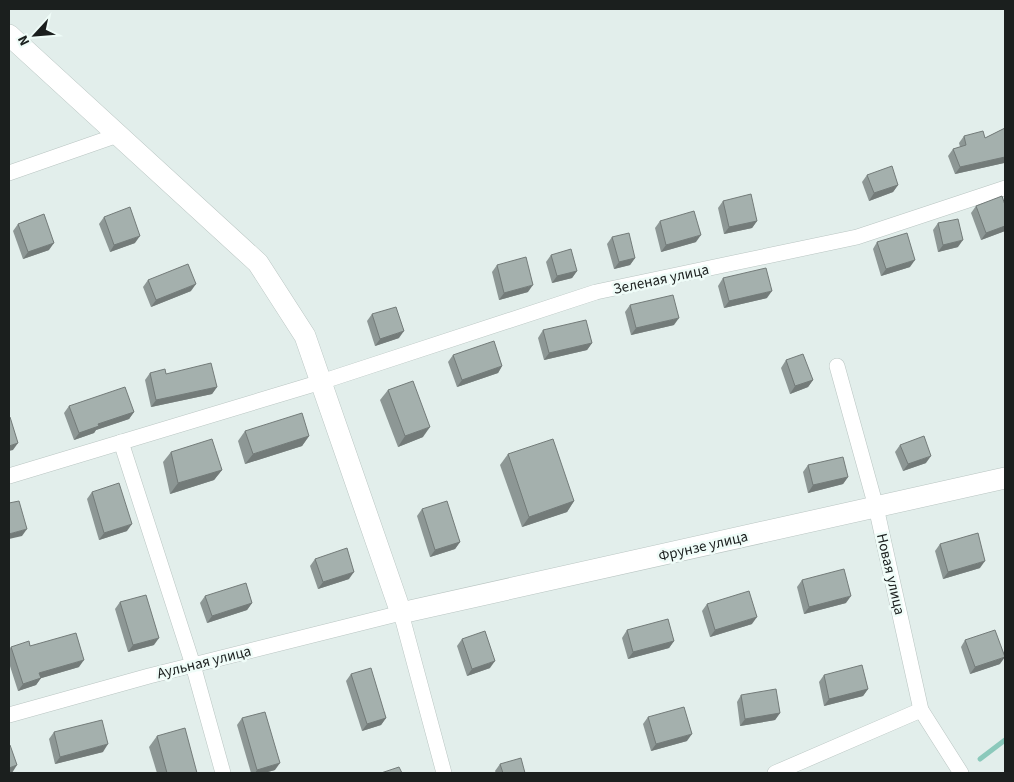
<svg xmlns="http://www.w3.org/2000/svg" width="1014" height="782" viewBox="0 0 1014 782" font-family="'Source Sans 3',sans-serif">
<style>
.lines{fill:none;stroke-linecap:round;stroke-linejoin:round}
.stream{stroke:#8bc9bb;stroke-width:5}
.street-casing{stroke:#b9c5c2;stroke-width:16}
.secondary-casing{stroke:#b9c5c2;stroke-width:22}
.street{stroke:#fff;stroke-width:15}
.secondary{stroke:#fff;stroke-width:21}
.wall{fill:#8d9795}
.shaded-wall{fill:#737b79}
.building{fill:#a4b0ad;stroke:#737b79}
.labels{text-anchor:middle;stroke-width:5;stroke-linejoin:round;paint-order:stroke}
.street-label{font-size:15px;fill:#1b1f1e;stroke:#effcf8}
</style>
<rect width="100%" height="100%" fill="#e2eeeb"/>
<g class="lines">
<polyline class="stream" points="980,759 1005,740"/>
<defs>
<g id="street">
<polyline points="9,173 118,135"/>
<polyline points="837,366 876,507 921,710 961,773"/>
<polyline points="121,442 193,665 223,773"/>
<polyline points="9,476 321,382 596,292 857,237 1005,188"/>
<polyline points="9,715 149,676 401,613 444,773"/>
<polyline points="775,773 921,710"/>
</g>
<polyline id="secondary" points="9,35 258,263 305,336 401,613 1005,478"/>
</defs>
<use href="#street" class="street-casing"/>
<use href="#secondary" class="secondary-casing"/>
<use href="#street" class="street"/>
<use href="#secondary" class="secondary"/>
</g>
<g class="wall">
<polygon points="1005,128 1005,164 1004,163 955,174 948,156 953,149 960,147 959,143 964,136 985,138"/>
<polygon points="867,175 898,185 893,192 869,201 862,182"/>
<polygon points="723,201 757,221 752,228 724,234 718,208"/>
<polygon points="1005,205 1005,231 981,240 971,213 976,206"/>
<polygon points="104,217 135,243 110,252 99,224"/>
<polygon points="660,221 696,242 661,252 655,228"/>
<polygon points="938,223 958,247 938,252 933,230"/>
<polygon points="18,224 49,250 23,259 13,231"/>
<polygon points="612,237 635,258 630,265 614,269 607,244"/>
<polygon points="877,242 910,267 881,276 873,249"/>
<polygon points="551,255 577,271 572,278 552,283 546,262"/>
<polygon points="497,265 528,292 499,300 492,272"/>
<polygon points="723,278 767,298 724,308 718,286"/>
<polygon points="148,280 191,291 151,307 143,287"/>
<polygon points="630,305 674,325 631,335 625,312"/>
<polygon points="372,314 399,338 375,346 367,321"/>
<polygon points="543,330 592,343 587,350 544,360 538,338"/>
<polygon points="453,355 502,366 498,373 457,387 448,362"/>
<polygon points="786,360 813,380 808,387 790,394 781,368"/>
<polygon points="150,373 166,374 217,387 212,394 151,407 145,380"/>
<polygon points="388,390 423,437 398,447 380,400"/>
<polygon points="69,406 134,412 129,419 96,430 94,433 74,440 64,413"/>
<polygon points="245,431 309,436 302,446 245,464 238,441"/>
<polygon points="900,445 926,463 903,471 895,452"/>
<polygon points="171,452 222,470 214,480 170,494 163,462"/>
<polygon points="508,454 574,501 567,512 522,527 500,465"/>
<polygon points="808,465 848,477 843,484 808,493 803,472"/>
<polygon points="92,492 127,531 99,540 87,499"/>
<polygon points="422,509 460,542 455,549 430,557 417,516"/>
<polygon points="940,544 980,568 943,579 935,551"/>
<polygon points="315,559 349,579 318,589 310,566"/>
<polygon points="802,580 846,603 804,614 797,587"/>
<polygon points="205,596 252,603 247,610 207,623 200,603"/>
<polygon points="120,602 154,645 128,652 115,609"/>
<polygon points="707,604 752,624 710,637 702,611"/>
<polygon points="627,630 674,641 669,648 628,659 622,638"/>
<polygon points="462,639 490,668 467,676 457,646"/>
<polygon points="965,640 1000,664 970,674 961,647"/>
<polygon points="30,646 79,667 41,678 36,685 18,691 9,663 9,650 11,647"/>
<polygon points="351,674 386,718 381,725 362,731 346,681"/>
<polygon points="824,675 868,689 863,696 824,706 819,682"/>
<polygon points="741,695 780,713 775,720 740,726 737,702"/>
<polygon points="648,717 687,741 651,751 643,724"/>
<polygon points="242,718 275,770 264,773 251,773 237,725"/>
<polygon points="54,732 103,752 55,764 49,739"/>
<polygon points="157,736 197,773 157,773 149,747"/>
<polygon points="500,764 525,773 496,773 495,771"/>
</g>
<g class="shaded-wall">
<polygon points="1005,157 1005,161 1004,163 955,174 960,167"/>
<polygon points="898,185 893,192 869,201 874,193"/>
<polygon points="757,221 752,228 724,234 729,227"/>
<polygon points="1005,226 1005,231 981,240 986,233"/>
<polygon points="701,235 696,242 661,252 666,245"/>
<polygon points="140,236 135,243 110,252 114,245"/>
<polygon points="963,240 958,247 938,252 943,245"/>
<polygon points="54,243 49,250 23,259 28,252"/>
<polygon points="635,258 630,265 614,269 619,262"/>
<polygon points="915,260 910,267 881,276 886,269"/>
<polygon points="577,271 572,278 552,283 557,276"/>
<polygon points="196,284 191,291 151,307 156,300"/>
<polygon points="533,285 528,292 499,300 504,293"/>
<polygon points="772,291 767,298 724,308 729,301"/>
<polygon points="679,318 674,325 631,335 636,328"/>
<polygon points="404,331 399,338 375,346 380,339"/>
<polygon points="592,343 587,350 544,360 549,353"/>
<polygon points="502,366 498,373 457,387 462,380"/>
<polygon points="813,380 808,387 790,394 795,386"/>
<polygon points="217,387 212,394 151,407 156,400"/>
<polygon points="134,412 129,419 96,430 94,433 74,440 79,433 98,424"/>
<polygon points="430,427 423,437 398,447 405,436"/>
<polygon points="309,436 302,446 245,464 253,454"/>
<polygon points="18,443 13,450 9,451 9,446"/>
<polygon points="931,456 926,463 903,471 908,464"/>
<polygon points="222,470 214,480 170,494 178,483"/>
<polygon points="848,477 843,484 808,493 813,485"/>
<polygon points="574,501 567,512 522,527 529,517"/>
<polygon points="132,524 127,531 99,540 104,533"/>
<polygon points="27,529 22,536 9,539 9,534"/>
<polygon points="460,542 455,549 430,557 435,550"/>
<polygon points="985,561 980,568 943,579 948,572"/>
<polygon points="354,572 349,579 318,589 323,582"/>
<polygon points="851,596 846,603 804,614 809,607"/>
<polygon points="252,603 247,610 207,623 212,616"/>
<polygon points="757,617 752,624 710,637 715,630"/>
<polygon points="159,638 154,645 128,652 133,645"/>
<polygon points="674,641 669,648 628,659 633,652"/>
<polygon points="1005,657 1000,664 970,674 975,667"/>
<polygon points="84,660 79,667 35,680 39,673"/>
<polygon points="495,661 490,668 467,676 472,669"/>
<polygon points="41,678 36,685 18,691 23,684"/>
<polygon points="868,689 863,696 824,706 829,699"/>
<polygon points="780,713 775,720 740,726 745,719"/>
<polygon points="386,718 381,725 362,731 367,724"/>
<polygon points="692,734 687,741 651,751 656,744"/>
<polygon points="108,744 103,752 55,764 60,757"/>
<polygon points="280,763 275,770 264,773 255,773 257,770"/>
<polygon points="17,765 12,773 9,773 9,768"/>
</g>
<g class="building">
<polygon points="1005,128 1005,157 960,167 953,149 966,145 964,136 983,131 985,138"/>
<polygon points="892,166 898,185 874,193 867,175"/>
<polygon points="751,194 757,221 729,227 723,201"/>
<polygon points="1002,196 1005,205 1005,226 986,233 976,206"/>
<polygon points="130,207 140,236 114,245 104,217"/>
<polygon points="694,211 701,235 666,245 660,221"/>
<polygon points="44,214 54,243 28,252 18,224"/>
<polygon points="958,219 963,240 943,245 938,223"/>
<polygon points="629,233 635,258 619,262 612,237"/>
<polygon points="907,233 915,260 886,269 877,242"/>
<polygon points="571,249 577,271 557,276 551,255"/>
<polygon points="526,257 533,285 504,293 497,265"/>
<polygon points="188,264 196,284 156,300 148,280"/>
<polygon points="766,268 772,291 729,301 723,278"/>
<polygon points="673,295 679,318 636,328 630,305"/>
<polygon points="396,307 404,331 380,339 372,314"/>
<polygon points="586,320 592,343 549,353 543,330"/>
<polygon points="494,341 502,366 462,380 453,355"/>
<polygon points="803,354 813,380 795,386 786,360"/>
<polygon points="211,363 217,387 156,400 150,373 165,369 166,374"/>
<polygon points="413,381 430,427 405,436 388,390"/>
<polygon points="125,387 134,412 98,424 99,426 79,433 69,406"/>
<polygon points="302,413 309,436 253,454 245,431"/>
<polygon points="9,417 10,417 18,443 9,446"/>
<polygon points="924,436 931,456 908,464 900,445"/>
<polygon points="212,439 222,470 178,483 171,452"/>
<polygon points="553,439 574,501 529,517 508,454"/>
<polygon points="843,457 848,477 813,485 808,465"/>
<polygon points="119,483 132,524 104,533 92,492"/>
<polygon points="19,501 27,529 9,534 9,503"/>
<polygon points="447,501 460,542 435,550 422,509"/>
<polygon points="978,533 985,561 948,572 940,544"/>
<polygon points="347,548 354,572 323,582 315,559"/>
<polygon points="844,569 851,596 809,607 802,580"/>
<polygon points="246,583 252,603 212,616 205,596"/>
<polygon points="749,591 757,617 715,630 707,604"/>
<polygon points="146,595 159,638 133,645 120,602"/>
<polygon points="668,619 674,641 633,652 627,630"/>
<polygon points="995,630 1005,657 975,667 965,640"/>
<polygon points="485,631 495,661 472,669 462,639"/>
<polygon points="76,633 84,660 39,673 41,678 23,684 11,647 29,641 30,646"/>
<polygon points="862,665 868,689 829,699 824,675"/>
<polygon points="371,668 386,718 367,724 351,674"/>
<polygon points="776,689 780,713 745,719 741,695"/>
<polygon points="684,707 692,734 656,744 648,717"/>
<polygon points="265,712 280,763 257,770 242,718"/>
<polygon points="102,720 108,744 60,757 54,732"/>
<polygon points="185,728 197,773 167,773 157,736"/>
<polygon points="9,745 10,745 17,765 9,768"/>
<polygon points="521,758 525,773 503,773 500,764"/>
<polygon points="399,767 402,773 381,773"/>
</g>
<g class="labels">
<g class="street-label">
<text transform="translate(661 279) rotate(-12)" y="5">Зеленая улица</text>
<text transform="translate(703 546) rotate(-13)" y="5">Фрунзе улица</text>
<text transform="translate(891 574) rotate(77)" y="5">Новая улица</text>
<text transform="translate(204 662) rotate(-14)" y="5">Аульная улица</text>
</g>
</g>
<rect width="1014" height="782" fill="none" stroke="#1b1f1e" stroke-width="20"/>
<g transform="translate(35 35) rotate(244)" stroke="#effcf8" stroke-width="4" paint-order="stroke">
<path d="M0-4L9 19L0 12L-9 19Z" fill="#1b1f1e"/>
<text y="-8" font-size="14" font-weight="bold" text-anchor="middle" fill="#1b1f1e">N</text>
</g>
</svg>
